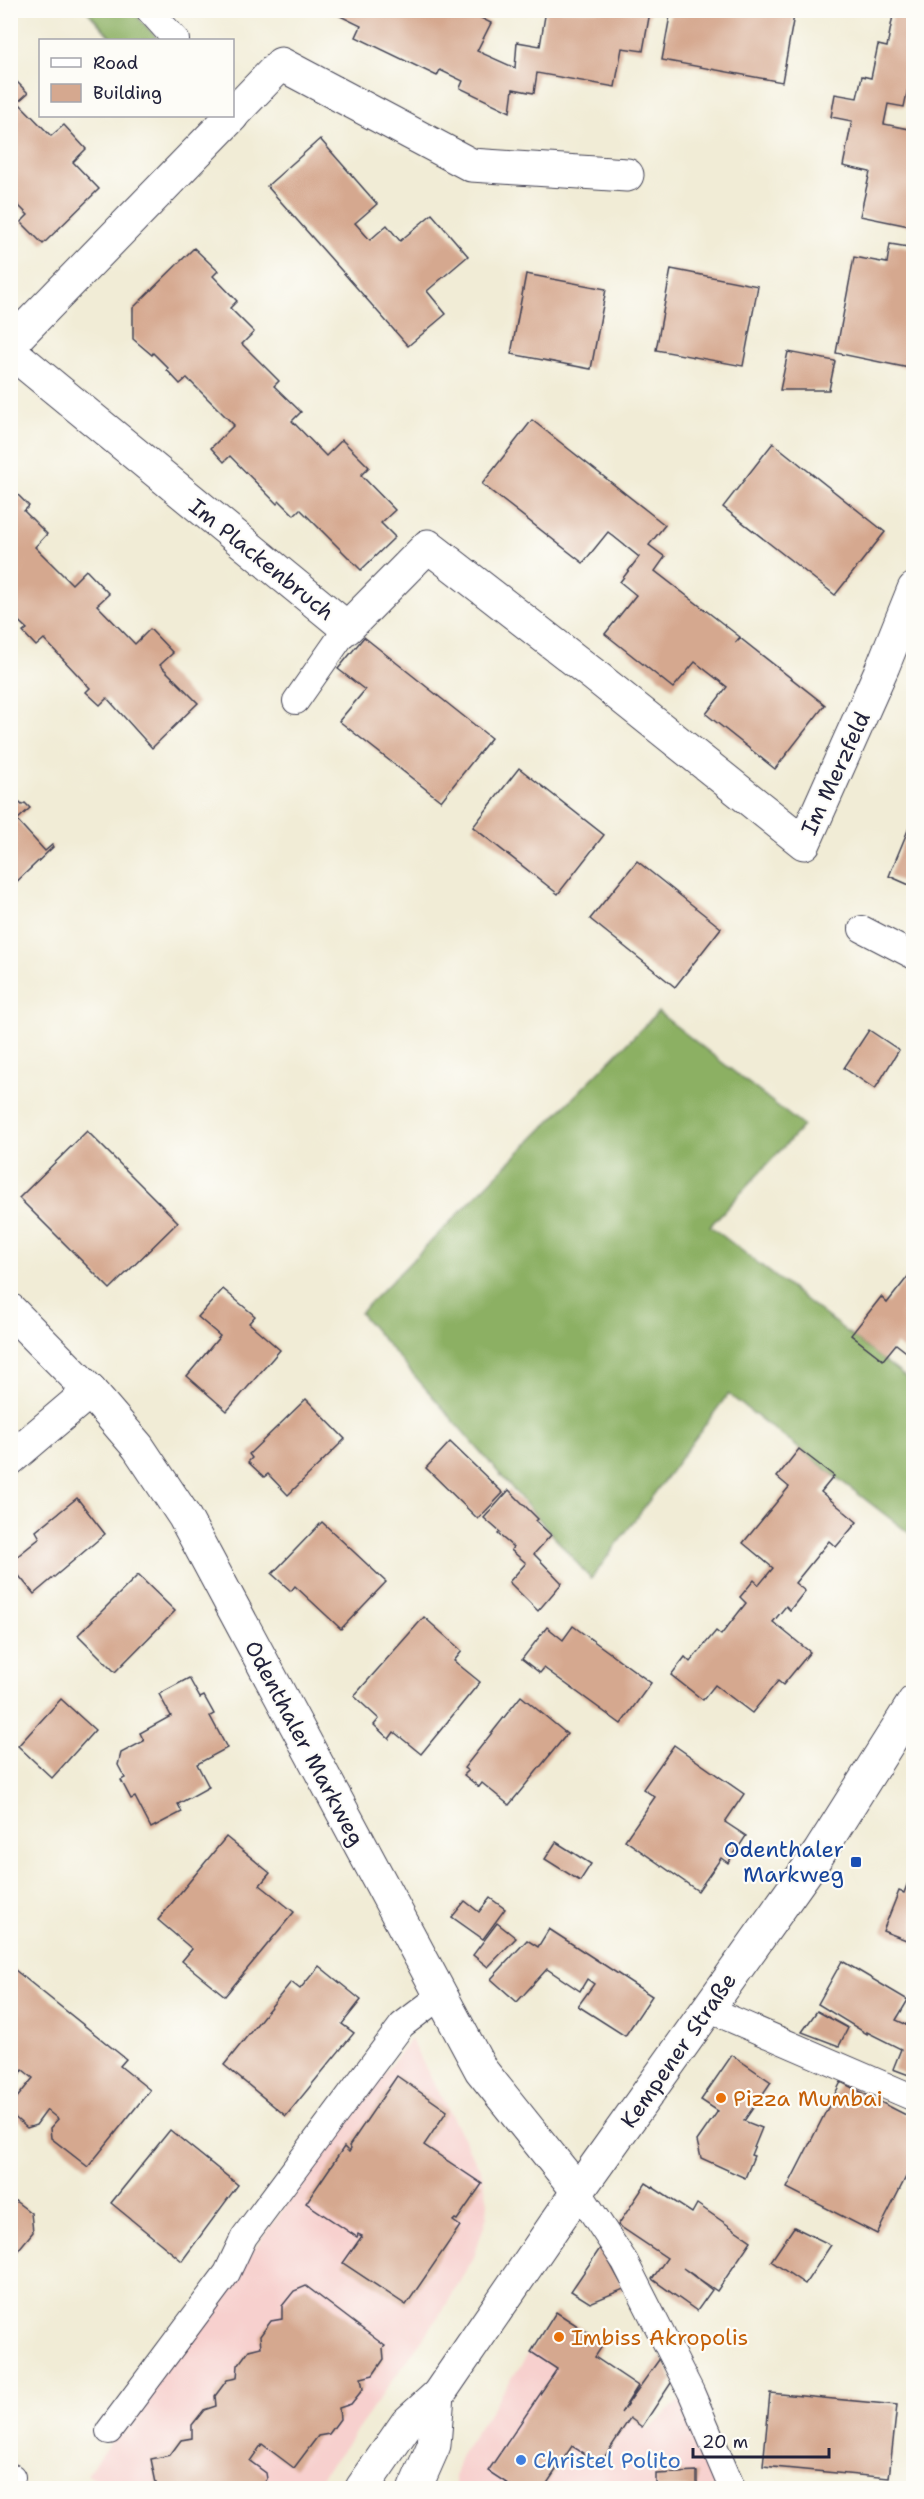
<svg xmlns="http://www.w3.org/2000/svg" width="924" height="2499" viewBox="0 0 924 2499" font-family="'Shantell Sans',sans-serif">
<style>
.built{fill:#f7d0ce}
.forest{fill:#8cb064;stroke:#576950;stroke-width:1.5}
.building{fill:#d5a88f}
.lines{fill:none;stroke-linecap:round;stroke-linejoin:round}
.lane-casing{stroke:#414052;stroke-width:28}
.street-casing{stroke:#414052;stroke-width:35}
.secondary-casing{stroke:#414052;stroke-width:35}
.lane{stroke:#fff;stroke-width:26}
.street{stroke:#fff;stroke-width:33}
.secondary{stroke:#fff;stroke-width:33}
.transit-dot{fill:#1a4fb4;stroke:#fdfcf7;stroke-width:2}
.food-dot{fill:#e8710a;stroke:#fdfcf7;stroke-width:2}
.shop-dot{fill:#3f7fe0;stroke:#fdfcf7;stroke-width:2}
.labels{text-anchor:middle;stroke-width:4.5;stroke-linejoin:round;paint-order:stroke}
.street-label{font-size:22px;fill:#22223b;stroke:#fdfcf7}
.transit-label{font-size:22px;fill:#164399;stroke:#fdfcf7;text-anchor:end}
.food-label{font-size:22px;fill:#c56008;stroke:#fdfcf7;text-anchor:start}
.shop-label{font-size:22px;fill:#366cbe;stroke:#fdfcf7;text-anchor:start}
</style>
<rect width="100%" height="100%" fill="#fdfcf7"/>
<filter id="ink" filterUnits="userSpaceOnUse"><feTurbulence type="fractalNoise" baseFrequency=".0167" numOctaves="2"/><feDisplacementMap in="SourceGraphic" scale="12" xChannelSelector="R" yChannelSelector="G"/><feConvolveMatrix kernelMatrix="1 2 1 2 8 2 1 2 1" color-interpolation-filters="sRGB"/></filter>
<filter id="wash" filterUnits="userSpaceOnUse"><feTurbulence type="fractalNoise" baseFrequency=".008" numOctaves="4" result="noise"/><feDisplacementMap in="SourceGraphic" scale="24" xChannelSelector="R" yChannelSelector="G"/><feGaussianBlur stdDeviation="1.35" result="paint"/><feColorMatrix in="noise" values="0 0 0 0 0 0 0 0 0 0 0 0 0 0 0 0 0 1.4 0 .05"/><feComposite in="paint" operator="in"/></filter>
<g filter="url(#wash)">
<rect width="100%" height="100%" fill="#f1ecd6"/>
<g class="built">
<polygon points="410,2039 482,2173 488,2202 487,2216 474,2257 445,2307 348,2443 313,2488 120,2488 86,2475"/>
<polygon points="531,2350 648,2430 683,2397 716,2488 455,2488 455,2475 463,2451"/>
</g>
<g class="forest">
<polygon points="87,11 132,11 159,40 113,40"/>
<polygon points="658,1012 803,1126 710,1226 913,1383 913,1536 728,1394 591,1579 360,1313"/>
</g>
<g id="blocks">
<g class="building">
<polygon points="328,10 465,10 491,23 477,51 515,68 517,42 540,46 546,10 650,12 643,51 622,48 615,87 537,73 534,93 513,89 510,112 460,88 463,81 440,70 437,76 356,37 361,26"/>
<polygon points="671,10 795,10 782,82 662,60"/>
<polygon points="894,10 914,10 914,89 908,88 904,107 888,104 884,124 914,130 914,227 860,216 870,172 843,166 852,121 831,117 835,94 857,98 862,76 871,78 878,45 887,47"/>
<polygon points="10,75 28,93 18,102 51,136 64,125 86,149 73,162 99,189 43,244 21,222 28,215 10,197"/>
<polygon points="320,139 377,204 355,223 370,240 387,225 400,241 432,214 468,256 427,291 446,314 408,346 267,186"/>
<polygon points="890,244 914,248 914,316 911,332 914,333 914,369 836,353 854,257 887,263"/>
<polygon points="194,248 218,271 213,276 237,301 230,308 254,332 242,344 279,381 274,386 301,412 292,421 326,456 342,440 369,467 361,475 395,510 381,523 395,537 361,570 300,509 294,515 280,501 277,504 230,456 224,462 211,448 234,425 187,378 180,384 167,370 168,368 153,353 152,355 133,339 133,308"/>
<polygon points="671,269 758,286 743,366 656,350"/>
<polygon points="526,274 606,289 591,369 511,354"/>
<polygon points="788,352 835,361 829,390 780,390"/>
<polygon points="532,420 665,525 649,545 665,557 655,571 740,637 735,643 740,638 825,705 775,769 706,714 727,687 695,662 673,688 605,634 636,595 620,582 639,557 608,532 583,563 482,484"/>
<polygon points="773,443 885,532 835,595 723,507"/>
<polygon points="10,487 29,506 24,511 47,534 35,547 72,584 86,570 109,594 97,605 135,644 150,629 173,653 160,665 198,703 152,748 107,698 100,705 86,692 90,688 44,639 36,646 23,632 27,629 10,613"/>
<polygon points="364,637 491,738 441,801 339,721 365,690 338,669"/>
<polygon points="519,768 604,835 558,894 473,827"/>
<polygon points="10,794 22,805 25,803 30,808 17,820 45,851 52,845 53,847 10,888"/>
<polygon points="913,818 914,818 914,887 889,876"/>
<polygon points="637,861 721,928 675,987 590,919"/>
<polygon points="869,1030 899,1050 875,1089 844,1068"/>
<polygon points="87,1131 178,1222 110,1289 19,1198"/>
<polygon points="914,1269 914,1358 896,1344 883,1360 851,1335 881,1297 887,1303"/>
<polygon points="223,1289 255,1316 249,1323 280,1350 227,1411 187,1376 220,1336 198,1317"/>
<polygon points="306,1399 345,1439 288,1495 268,1474 264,1477 248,1462 252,1458 249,1454"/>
<polygon points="450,1442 503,1493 478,1519 426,1468"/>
<polygon points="799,1449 834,1476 821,1492 857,1522 836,1547 829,1541 795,1583 805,1591 790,1610 786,1606 773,1622 810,1652 783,1685 778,1681 752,1713 715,1685 703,1700 671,1675 685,1657 690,1662 716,1631 721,1635 746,1603 740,1597 754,1580 759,1585 773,1568 743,1543 789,1487 777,1477"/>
<polygon points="509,1490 538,1519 536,1521 551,1535 534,1554 562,1583 538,1611 509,1582 526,1563 511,1550 513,1547 498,1534 500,1532 484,1518"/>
<polygon points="77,1498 105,1534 34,1594 10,1565 10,1562 40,1538 36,1531"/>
<polygon points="322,1522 386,1582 341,1629 295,1586 291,1591 272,1574"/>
<polygon points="138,1575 175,1611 115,1672 78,1635"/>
<polygon points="424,1617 462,1651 454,1661 480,1682 421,1754 394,1732 389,1739 374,1725 379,1719 354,1696"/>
<polygon points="573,1626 651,1683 621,1724 544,1668 540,1673 522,1659 547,1627 563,1640"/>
<polygon points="189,1678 200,1698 204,1696 214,1714 210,1716 227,1748 197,1764 209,1787 178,1804 182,1812 151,1828 135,1797 131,1799 121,1780 125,1778 118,1765 121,1753 144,1741 140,1733 171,1716 159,1694"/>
<polygon points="521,1696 567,1734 509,1805 482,1783 479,1787 464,1775 468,1771 464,1768"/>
<polygon points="61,1699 95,1730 52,1778 18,1746"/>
<polygon points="674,1745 744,1794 725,1822 746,1836 728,1863 721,1858 698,1891 625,1840 655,1797 643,1789"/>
<polygon points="226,1837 270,1873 260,1885 294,1912 225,1996 182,1961 192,1949 158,1920"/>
<polygon points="556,1842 591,1864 580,1881 545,1859"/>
<polygon points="910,1877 914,1878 914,1943 883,1931 899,1891 904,1893"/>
<polygon points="490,1898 505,1909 483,1939 452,1917 465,1901 479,1912"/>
<polygon points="497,1923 516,1938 488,1967 473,1955"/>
<polygon points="549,1929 652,1996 625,2036 578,2006 594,1984 587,1979 580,1991 547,1969 517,2002 491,1979 527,1940 538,1947"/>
<polygon points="842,1961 908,2000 896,2020 914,2028 914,2077 893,2069 901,2049 867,2032 867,2034 818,2004"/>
<polygon points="10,1966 126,2059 120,2066 150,2090 88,2167 51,2138 50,2128 58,2119 47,2110 36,2125 27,2128 11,2114 11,2105 33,2078 23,2070 10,2085"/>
<polygon points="319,1966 361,2000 342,2024 354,2033 286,2116 224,2065 291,1982 300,1989"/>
<polygon points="817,2011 848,2028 839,2046 802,2032"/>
<polygon points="732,2055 771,2082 744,2121 762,2128 751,2155 754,2156 745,2178 701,2158 697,2141 718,2111 701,2100"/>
<polygon points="397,2076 447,2111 424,2145 482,2184 457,2220 455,2219 453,2221 460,2226 406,2305 343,2263 362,2236 358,2234 357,2237 306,2203 344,2147 349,2152 351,2149 349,2146"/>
<polygon points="841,2082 914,2119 914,2161 877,2234 787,2188"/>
<polygon points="170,2130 238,2185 182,2261 111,2203"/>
<polygon points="646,2183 692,2213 697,2204 751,2241 717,2291 683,2268 712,2290 697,2311 652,2279 667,2258 618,2225"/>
<polygon points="10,2197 31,2213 33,2232 10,2260"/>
<polygon points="794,2227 831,2245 805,2284 771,2261"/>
<polygon points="601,2247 624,2289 590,2303 571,2291"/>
<polygon points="306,2286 385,2346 383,2348 384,2359 373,2375 361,2378 363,2389 351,2404 339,2408 340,2419 329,2434 318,2436 294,2468 262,2444 250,2461 266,2473 267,2479 261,2487 265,2488 257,2487 157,2488 151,2459 170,2455 181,2440 192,2438 192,2425 204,2410 216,2406 215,2396 227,2380 237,2378 238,2365 249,2350 261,2347 260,2336 271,2321 282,2319 282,2306 294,2291"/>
<polygon points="556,2312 604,2343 595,2357 638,2386 621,2413 661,2357 673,2380 642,2427 630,2418 600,2464 572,2446 544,2488 514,2488 488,2471 557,2369 531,2352"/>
<polygon points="770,2393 897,2405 889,2478 763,2466"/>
<polygon points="697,2472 697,2488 656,2488 656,2474"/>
</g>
</g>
</g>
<g filter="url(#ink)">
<use href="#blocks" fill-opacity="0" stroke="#414052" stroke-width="1.5"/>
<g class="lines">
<defs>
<g id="lane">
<polyline points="149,10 176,40"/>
<polyline points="296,701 347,628"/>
<polyline points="862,929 914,956"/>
<polyline points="708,2009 914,2098"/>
<polyline points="578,2191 625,2262 691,2392 732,2488"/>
<polyline points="109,2431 227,2273 244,2237 402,2025 440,1996"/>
<polyline points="10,2478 12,2477"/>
</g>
<g id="street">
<polyline points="232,115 281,64 471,165 627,175"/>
<polyline points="10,344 232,116"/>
<polyline points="10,351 347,628 428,546 594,675 804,843 883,666 914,589"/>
<polyline points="10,1310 90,1391 138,1447 184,1516 481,2070 578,2191"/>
<polyline points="10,1459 90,1391"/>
</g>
<g id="secondary">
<polyline points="362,2488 407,2423 438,2395 578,2191 819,1853 914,1702"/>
<polyline points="415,2488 434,2445 438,2395"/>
</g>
</defs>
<use href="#lane" class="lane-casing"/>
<use href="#street" class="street-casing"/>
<use href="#secondary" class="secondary-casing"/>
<use href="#lane" class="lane"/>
<use href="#street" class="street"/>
<use href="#secondary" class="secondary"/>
</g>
</g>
<rect class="transit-dot" x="850" y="1856" width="12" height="12" rx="3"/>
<g class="food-dot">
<circle cx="721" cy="2098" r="6"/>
<circle cx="559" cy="2337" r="6"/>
</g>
<circle class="shop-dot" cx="521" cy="2460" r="6"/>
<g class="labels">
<g class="street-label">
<text transform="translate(262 559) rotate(39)" y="8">Im Plackenbruch</text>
<text transform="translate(835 773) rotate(-65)" y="8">Im Merzfeld</text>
<text transform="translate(305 1743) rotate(62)" y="8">Odenthaler Markweg</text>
<text transform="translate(678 2050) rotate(-55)" y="8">Kempener Straße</text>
</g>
<g class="transit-label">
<text x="844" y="1857">Odenthaler<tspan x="844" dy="25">Markweg</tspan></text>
</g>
<g class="food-label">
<text x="733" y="2106">Pizza Mumbai</text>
<text x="571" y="2345">Imbiss Akropolis</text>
</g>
<g class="shop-label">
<text x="533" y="2468">Christel Polito</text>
</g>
</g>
<rect width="924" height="2499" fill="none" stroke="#fdfcf7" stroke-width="36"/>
<rect x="39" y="39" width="195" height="78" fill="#fdfcf7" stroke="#a5a5ac" stroke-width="1.5"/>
<rect x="51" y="58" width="30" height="9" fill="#ffffff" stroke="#a5a5ac" stroke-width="1.5"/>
<text x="93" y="69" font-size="18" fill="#22223b">Road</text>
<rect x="51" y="84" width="30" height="18" fill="#d5a88f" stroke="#a5a5ac" stroke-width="1.5"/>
<text x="93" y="99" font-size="18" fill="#22223b">Building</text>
<path d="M693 2448v9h136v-9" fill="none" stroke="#22223b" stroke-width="3"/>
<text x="702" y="2448" font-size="18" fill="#22223b" stroke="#fdfcf7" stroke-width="4.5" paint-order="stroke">20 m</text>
</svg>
